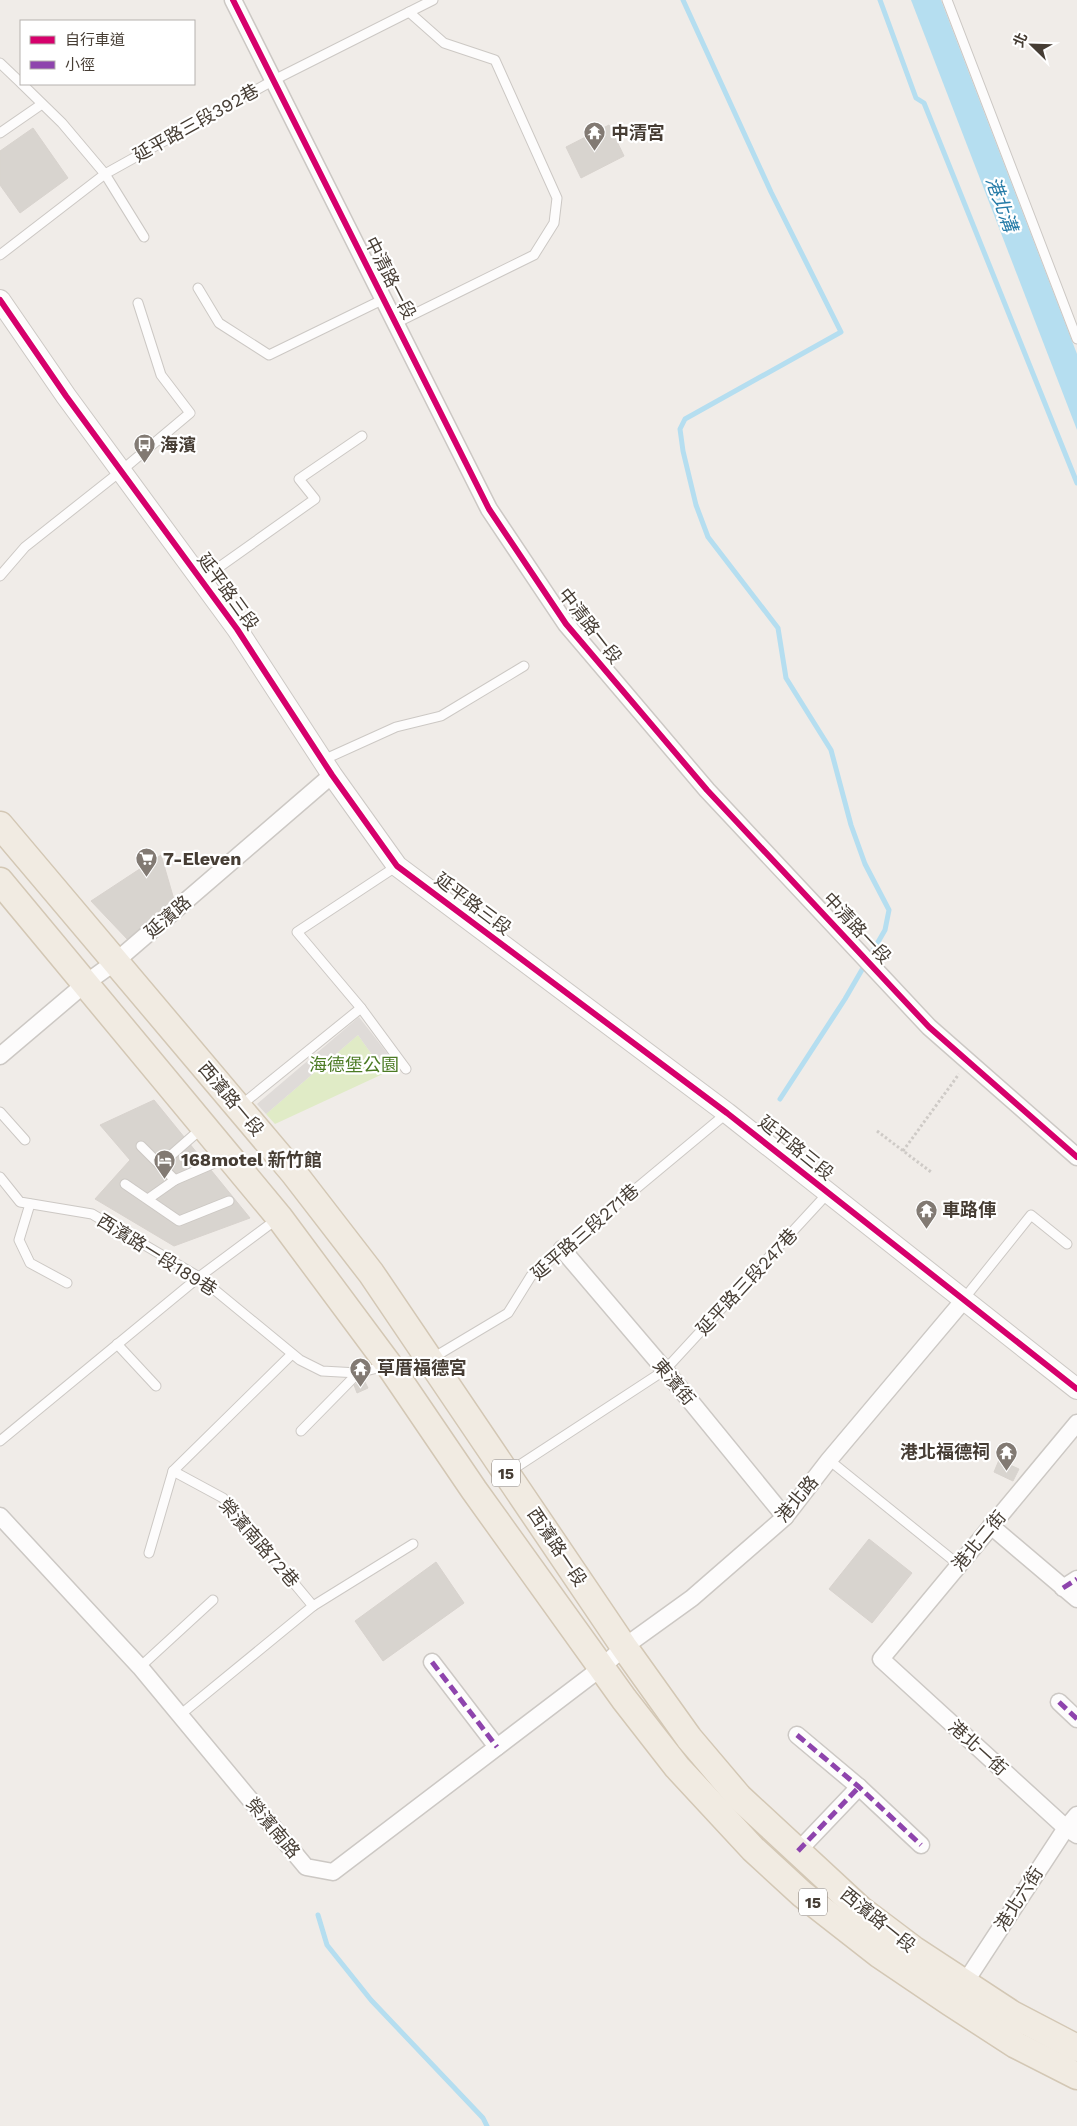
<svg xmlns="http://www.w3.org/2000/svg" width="1077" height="2126" viewBox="0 0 1077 2126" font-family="'Work Sans','Noto Sans TC',sans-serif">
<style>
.green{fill:#e0ebc6}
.parking{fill:#dfdbd8}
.water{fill:#b5def0}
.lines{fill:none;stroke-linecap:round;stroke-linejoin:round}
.stream{stroke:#b5def0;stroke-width:5}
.building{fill:#d8d4cf;stroke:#d8d3ce}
.service-casing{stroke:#ccc8c4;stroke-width:11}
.minor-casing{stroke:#ccc8c4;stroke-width:19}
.tertiary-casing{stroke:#ccc8c4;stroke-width:22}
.primary-casing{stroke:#d3c7b4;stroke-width:29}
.path{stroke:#cecac6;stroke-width:3;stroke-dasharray:2.5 2.5;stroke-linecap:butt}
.service{stroke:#fdfcfc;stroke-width:9}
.minor{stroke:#fdfcfc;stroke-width:16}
.tertiary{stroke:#fdfcfc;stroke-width:20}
.primary{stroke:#f1ebe2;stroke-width:26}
.quiet{stroke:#8e44ad;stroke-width:5;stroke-dasharray:10 5;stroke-linecap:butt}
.cycleway-casing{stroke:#fff;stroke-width:9}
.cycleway{stroke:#d6006c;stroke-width:6}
.labels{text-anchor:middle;stroke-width:4.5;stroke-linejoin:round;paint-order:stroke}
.shield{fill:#fff;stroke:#7e7771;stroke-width:1}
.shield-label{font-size:16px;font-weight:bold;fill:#463d34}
.street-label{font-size:18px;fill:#463d34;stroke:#fff}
.poi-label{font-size:18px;font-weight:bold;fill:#463d34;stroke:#fff;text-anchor:start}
.park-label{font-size:18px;fill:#4c7b24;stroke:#fff}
.water-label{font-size:19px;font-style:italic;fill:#257ba7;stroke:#fff}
</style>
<rect width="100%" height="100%" fill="#f0ece8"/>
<polygon class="green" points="358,1035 385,1073 275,1124 266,1114"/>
<polygon class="parking" points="359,1017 398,1067 385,1073 358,1035 266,1114 257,1104"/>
<polygon class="water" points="911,0 941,0 1077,354 1077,430"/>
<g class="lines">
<g class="stream">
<polyline points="683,0 771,192 841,332 685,419 680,429 683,451 696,505 708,537 778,628 786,678 831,750 851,825 865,864 889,910 885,930 845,999 780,1099"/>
<polyline points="880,0 916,98 924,103 1077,483"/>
<polyline points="318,1915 327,1945 371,2000 483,2118 487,2126"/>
</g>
</g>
<g class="building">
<polygon points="609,125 624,156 581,178 566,147"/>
<polygon points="33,128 68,178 20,213 0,185 0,151"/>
<polygon points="161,855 175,903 129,941 91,901"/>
<polygon points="154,1100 250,1218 174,1246 95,1199 130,1160 100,1125"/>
<polygon points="364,1380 368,1388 357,1393 354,1385"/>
<polygon points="999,1460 1019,1469 1013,1481 994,1472"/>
<polygon points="869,1539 912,1573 872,1623 829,1589"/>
<polygon points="436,1562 464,1603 383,1661 355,1621"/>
</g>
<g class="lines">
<defs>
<g id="service">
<polyline points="947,0 1077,339"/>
<polyline points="0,63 21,83"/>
<polyline points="22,84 62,123 105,174 144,237"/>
<polyline points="0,133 42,104"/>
<polyline points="0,255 105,174 274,80 433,0"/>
<polyline points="198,288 219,323 269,355 384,299"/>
<polyline points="396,323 534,255 554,223 557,198 495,60 444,43 409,12"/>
<polyline points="0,576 25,547 121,471 190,413 161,375 138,303"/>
<polyline points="201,580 315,499 299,479 362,436"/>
<polyline points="323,760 396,727 441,716 524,666"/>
<polyline points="397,866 297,932 361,1008 406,1069"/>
<polyline points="240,1106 361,1008"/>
<polyline points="0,1112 25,1140"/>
<polyline points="141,1146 175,1180 148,1199"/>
<polyline points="160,1165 202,1128"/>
<polyline points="0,1177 20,1202 92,1214 199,1277 300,1360 322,1371 358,1373 389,1365 431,1359 508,1313 531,1276 727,1113"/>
<polyline points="175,1180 226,1158"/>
<polyline points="125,1184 179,1221 229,1201"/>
<polyline points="30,1204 19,1240 30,1263 67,1283"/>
<polyline points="963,1300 1031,1215 1067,1244"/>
<polyline points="117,1344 156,1386"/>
<polyline points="301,1431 358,1373"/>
<polyline points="0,1441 199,1277 277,1219"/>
<polyline points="829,1460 959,1565"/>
<polyline points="173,1471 223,1498 313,1606 180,1715"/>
<polyline points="509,1472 665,1370 828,1193"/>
<polyline points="149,1553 173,1471 292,1354"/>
<polyline points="313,1606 413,1544"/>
<polyline points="140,1667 213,1600"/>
</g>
<g id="minor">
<polyline points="233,0 489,509 566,624 707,790 929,1027 1077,1157"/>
<polyline points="0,1056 86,983 115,962 332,775"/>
<polyline points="562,1249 665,1370 785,1517"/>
<polyline points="1077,1423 881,1659 1066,1828 1077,1835"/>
<polyline points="0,1516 140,1667 306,1867 333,1872 601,1668 624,1647 692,1598 785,1517 829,1460 963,1301"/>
<polyline points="991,1526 1077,1599"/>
<polyline points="1063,1588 1077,1579"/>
<polyline points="432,1662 497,1747"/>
<polyline points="1059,1702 1077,1719"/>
<polyline points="797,1735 859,1787 921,1845"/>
<polyline points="798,1851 859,1787"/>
<polyline points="964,1984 1066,1828 1077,1815"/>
</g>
<polyline id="tertiary" points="0,300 66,396 237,629 332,775 397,866 727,1113 1077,1389"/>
<g id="primary">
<polyline points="0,825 293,1172 371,1273 624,1647 689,1738 739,1797 860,1909 913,1949 1012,2014 1077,2048"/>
<polyline points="0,881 279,1217 389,1365 474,1490 624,1699 677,1767 753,1849 802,1894 880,1955 951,2003 1016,2045 1077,2076"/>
</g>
</defs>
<use href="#service" class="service-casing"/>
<use href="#minor" class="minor-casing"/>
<use href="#tertiary" class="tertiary-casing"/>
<use href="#primary" class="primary-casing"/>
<g class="path">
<polyline points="877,1131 931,1172"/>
<polyline points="903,1151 959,1074"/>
</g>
<use href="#service" class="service"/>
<use href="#minor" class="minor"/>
<use href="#tertiary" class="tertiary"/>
<use href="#primary" class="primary"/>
<g class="quiet">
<polyline points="1063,1588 1077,1579"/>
<polyline points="432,1662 497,1747"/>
<polyline points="1059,1702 1077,1719"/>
<polyline points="797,1735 859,1787 921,1845"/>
<polyline points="798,1851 859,1787"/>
</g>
<defs>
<g id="cycleway">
<polyline points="233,0 489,509 566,624 707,790 929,1027 1077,1157"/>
<polyline points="0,300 66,396 237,629 332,775 397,866 727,1113 1077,1389"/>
</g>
</defs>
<use href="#cycleway" class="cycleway-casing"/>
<use href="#cycleway" class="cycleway"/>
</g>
<defs>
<symbol id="temple-pin" viewBox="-11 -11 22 30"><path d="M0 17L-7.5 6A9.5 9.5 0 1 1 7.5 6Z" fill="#827a73" stroke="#fff"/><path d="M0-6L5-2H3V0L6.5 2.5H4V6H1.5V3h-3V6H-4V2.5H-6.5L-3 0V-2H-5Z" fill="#fff"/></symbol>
<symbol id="bus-pin" viewBox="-11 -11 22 30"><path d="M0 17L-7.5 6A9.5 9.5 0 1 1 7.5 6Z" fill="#827a73" stroke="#fff"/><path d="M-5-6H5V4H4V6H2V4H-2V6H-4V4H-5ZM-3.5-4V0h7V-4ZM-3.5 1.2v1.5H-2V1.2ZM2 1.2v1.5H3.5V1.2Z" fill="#fff"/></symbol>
<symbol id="supermarket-pin" viewBox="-11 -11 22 30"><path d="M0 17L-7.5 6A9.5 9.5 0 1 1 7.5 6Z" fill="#827a73" stroke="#fff"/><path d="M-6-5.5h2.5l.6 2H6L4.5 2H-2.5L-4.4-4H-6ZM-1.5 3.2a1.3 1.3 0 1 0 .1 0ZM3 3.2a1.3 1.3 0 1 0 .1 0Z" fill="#fff"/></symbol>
<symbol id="hotel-pin" viewBox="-11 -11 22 30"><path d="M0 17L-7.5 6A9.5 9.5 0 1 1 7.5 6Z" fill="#827a73" stroke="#fff"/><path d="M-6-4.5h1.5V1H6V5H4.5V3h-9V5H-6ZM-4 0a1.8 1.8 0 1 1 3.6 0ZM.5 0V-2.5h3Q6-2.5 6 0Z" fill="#fff"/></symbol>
</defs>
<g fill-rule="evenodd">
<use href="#temple-pin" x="582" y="120" width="25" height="34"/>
<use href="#bus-pin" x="132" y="432" width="25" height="34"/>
<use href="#supermarket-pin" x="134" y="846" width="25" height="34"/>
<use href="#hotel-pin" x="152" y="1148" width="25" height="34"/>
<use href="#temple-pin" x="914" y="1198" width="25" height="34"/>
<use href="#temple-pin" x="348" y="1356" width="25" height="34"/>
<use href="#temple-pin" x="994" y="1440" width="25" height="34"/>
</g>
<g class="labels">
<g class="shield">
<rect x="492" y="1459.5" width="28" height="27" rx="4"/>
<rect x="799" y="1888.5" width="28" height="27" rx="4"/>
</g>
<g class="shield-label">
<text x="506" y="1479">15</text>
<text x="813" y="1908">15</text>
</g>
<g class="street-label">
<text transform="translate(196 123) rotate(-29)" y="6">延平路三段392巷</text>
<text transform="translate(390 278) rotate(63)" y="6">中清路一段</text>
<text transform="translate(228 592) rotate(54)" y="6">延平路三段</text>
<text transform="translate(590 626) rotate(52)" y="6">中清路一段</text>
<text transform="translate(473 904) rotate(37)" y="6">延平路三段</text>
<text transform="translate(168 917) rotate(-41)" y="6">延濱路</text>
<text transform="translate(857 928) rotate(47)" y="6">中清路一段</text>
<text transform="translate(231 1099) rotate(50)" y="6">西濱路一段</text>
<text transform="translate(796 1148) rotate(39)" y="6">延平路三段</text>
<text transform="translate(585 1232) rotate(-41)" y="6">延平路三段271巷</text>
<text transform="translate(157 1255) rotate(32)" y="6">西濱路一段189巷</text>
<text transform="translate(747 1282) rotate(-47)" y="6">延平路三段247巷</text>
<text transform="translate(674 1382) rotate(50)" y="6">東濱街</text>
<text transform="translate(797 1499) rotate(-50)" y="6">港北路</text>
<text transform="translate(979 1541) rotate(-50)" y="6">港北二街</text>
<text transform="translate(259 1543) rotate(49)" y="6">榮濱南路72巷</text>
<text transform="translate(557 1547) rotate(56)" y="6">西濱路一段</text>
<text transform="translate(978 1748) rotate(42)" y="6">港北一街</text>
<text transform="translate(273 1828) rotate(50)" y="6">榮濱南路</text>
<text transform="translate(1019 1899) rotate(-57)" y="6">港北六街</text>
<text transform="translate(878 1920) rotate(39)" y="6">西濱路一段</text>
</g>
<g class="poi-label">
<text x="611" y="139">中清宮</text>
<text x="160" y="451">海濱</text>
<text x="163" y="865">7-Eleven</text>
<text x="181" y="1166">168motel 新竹館</text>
<text x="942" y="1216">車路俥</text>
<text x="377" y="1374">草厝福德宮</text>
<text x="990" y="1458" text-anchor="end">港北福德祠</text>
</g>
<g class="park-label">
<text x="354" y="1071">海德堡公園</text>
</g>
<g class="water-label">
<text transform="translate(1002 204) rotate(70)" y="7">港北溝</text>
</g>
</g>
<rect x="20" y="20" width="175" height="65" fill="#ffffff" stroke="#b5b1ae"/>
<rect x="30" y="36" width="25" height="8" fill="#d6006c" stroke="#b5b1ae"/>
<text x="65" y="45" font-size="15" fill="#463d34">自行車道</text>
<rect x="30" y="61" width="25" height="8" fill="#8e44ad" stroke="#b5b1ae"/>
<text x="65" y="70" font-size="15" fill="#463d34">小徑</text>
<g transform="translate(1032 45) rotate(293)" stroke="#ffffff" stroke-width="4" paint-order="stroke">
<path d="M0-4L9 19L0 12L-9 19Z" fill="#463d34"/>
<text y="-8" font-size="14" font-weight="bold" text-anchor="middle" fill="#463d34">北</text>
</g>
</svg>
